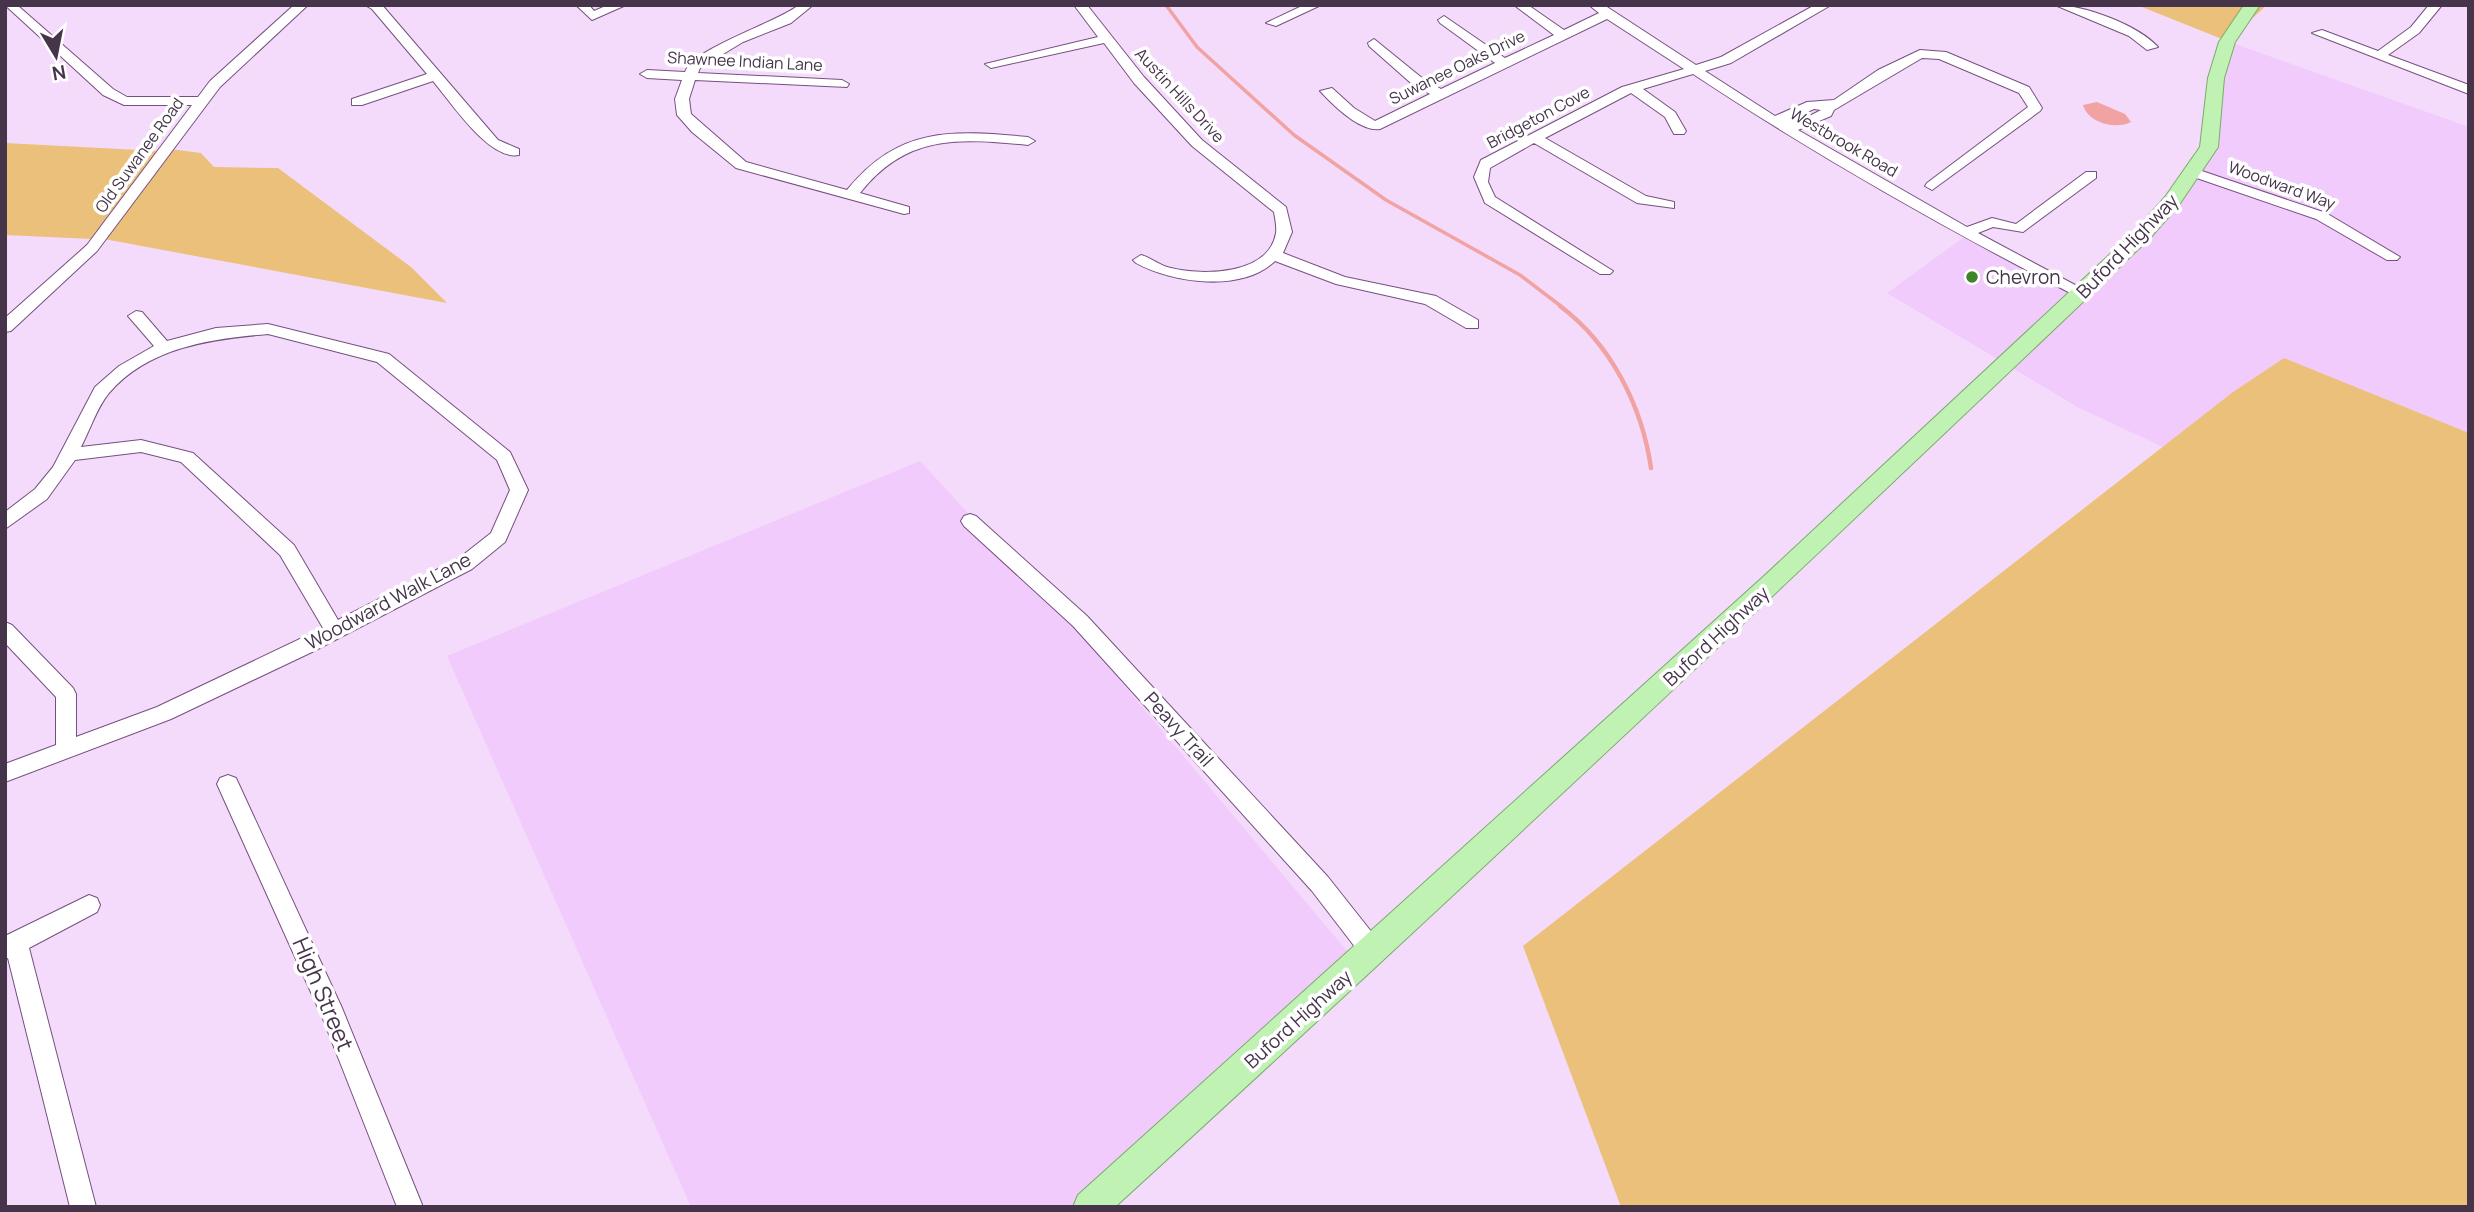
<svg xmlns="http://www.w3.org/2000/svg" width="2474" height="1212" viewBox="0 0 2474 1212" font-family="Manrope,sans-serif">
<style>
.built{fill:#f1cbfb}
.green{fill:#ebc07a}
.water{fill:#f1a3a3}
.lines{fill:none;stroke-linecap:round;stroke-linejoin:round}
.stream-far1{stroke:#f1a3a3;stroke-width:3.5}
.stream{stroke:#f1a3a3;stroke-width:4.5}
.minor-casing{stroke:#765080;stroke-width:2}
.major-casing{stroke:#7aaa6d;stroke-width:2}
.minor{fill:#fff;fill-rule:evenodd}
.major{fill:#c0f2b3;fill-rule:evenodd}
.poi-dot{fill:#3e8429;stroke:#fff;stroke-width:2.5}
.labels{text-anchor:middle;stroke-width:7;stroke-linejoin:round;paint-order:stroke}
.far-street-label{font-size:16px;fill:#45344a;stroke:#fff}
.street-label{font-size:19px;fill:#45344a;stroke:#fff}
.poi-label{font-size:19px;fill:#45344a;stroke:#fff;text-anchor:start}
.near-street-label{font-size:23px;fill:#45344a;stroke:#fff}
</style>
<rect width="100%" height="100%" fill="#f5dbfb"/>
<g class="built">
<polygon points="2227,41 2469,127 2469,433 2284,358 2233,392 2163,447 2079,408 1887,293 1967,235 2086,298 2216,145"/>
<polygon points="920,461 1091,646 1358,964 1100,1207 691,1207 447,656"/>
</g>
<g class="green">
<polygon points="2137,5 2267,5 2227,41"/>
<polygon points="5,143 158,151 92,239 5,235"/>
<polygon points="170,149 201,153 214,167 278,168 411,267 447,303 104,239"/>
<polygon points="2284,358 2469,433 2469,1207 1621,1207 1523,946 2233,392"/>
</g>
<path class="water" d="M2097,102l28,12 6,8c-15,8 -43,1 -48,-17z"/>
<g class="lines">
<polyline class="stream-far1" points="1166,5 1197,47 1294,135 1386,200 1520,275 1562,307"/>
<path class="stream" d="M1560,306c51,38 82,100 91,162"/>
<defs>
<g id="minor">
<polygon points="5,5 17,5 113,89 127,97 198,97 210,81 294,5 308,5 220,87 97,251 11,331 5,332 5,318 87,245 192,105 124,105 103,95"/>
<path d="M365,5h17l116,135 21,9v6c-30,6 -68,-53 -86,-74l-71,24h-10v-6l75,-25 -55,-65z"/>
<polygon points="576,5 589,5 594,11 608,5 626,5 592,20"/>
<path d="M799,5h14l-22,18 -48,19 -43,26 -2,5 144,7 7,4 -2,3 -152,-7 -6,19 2,15 55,48 101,28c52,-64 105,-60 181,-53l7,4 -7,4c-69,-7 -122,-11 -168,48l49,14v6l-5,1 -168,-46 -44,-36 -15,-17 -2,-16 7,-19 -35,-2 -7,-4 7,-4 38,2c10,-25 89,-48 114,-67z"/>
<path d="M1074,5h13l57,72 58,63 84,67 6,25 -9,21 62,24 91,19 42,24v8h-12l-41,-24 -89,-20 -61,-23c-33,32 -103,22 -139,2l-3,-3 8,-5c11,3 19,11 30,13 32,8 98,7 105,-35 1,-6 -1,-15 -2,-21l-82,-66 -58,-63 -30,-40 -113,25 -6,-4 113,-27z"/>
<polygon points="1304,5 1321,5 1276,26 1266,23"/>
<path d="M1514,5h14l36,25 35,-17 -10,-8h15l92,60 25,-8 94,-52h16l-100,58 -26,8 70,45 32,-14 27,-2 44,-30 42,-20 26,2 83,35 13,21 -2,3 -108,79 -7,-4 2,-3 101,-76 -9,-14 -80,-34 -17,-1 -88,52 -3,6 -33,14 169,97 25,-9 24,6 70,-52h10v6l-73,54 -30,-5 -15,6 114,61 -8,5 -6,-2c-132,-68 -261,-141 -385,-223l-50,15 32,23 11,19 -2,3h-10l-9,-17 -34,-24 -86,45 101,58 28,6v6l-37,-5 -103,-60 -44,25 -2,14 7,15 118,74 -3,3h-10l-115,-71 -11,-26 7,-17 141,-73 62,-18 -77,-50 -227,110c-20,3 -47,-24 -60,-38l12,-3 22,20 21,13 55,-27 -18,-10 -43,-38 -1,-3 6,-4 48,39 19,11 54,-26 -55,-40 -2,-3 6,-4 61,42 49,-23zM1814,109l7,1 -23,12 -9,-2z"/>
<path d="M2055,5c29,0 83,20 103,42l-11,3 -18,-14z"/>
<polygon points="2429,5 2442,5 2419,33 2388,55 2469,85 2469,94 2312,33 2322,30 2378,51 2411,27"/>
<polygon points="2193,168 2326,213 2400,257 2397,260 2387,260 2316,219 2188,175 2186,172"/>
<path d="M136,311l6,1 25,29 49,-13 52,-4 121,30 121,98 18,38 -23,52 -33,27 -160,83 -141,67 -166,63v-18l51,-19v-48l-51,-54v-21l7,3 61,63 3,6v43l81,-30 166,-79 -43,-73 -99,-93 -40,-10 -66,8 -28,39 -42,30v-17l30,-23 18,-22 42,-80 24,-21 35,-20 -26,-30zM268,334l109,28 120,98 13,30 -19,43 -33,26 -120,61 -44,-75 -101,-92 -52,-13 -60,7c9,-17 16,-40 28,-54 40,-46 102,-54 159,-59z"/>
<polygon points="970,514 976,516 1087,616 1328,877 1381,944 1385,952 1381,960 1373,963 1365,960 1312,891 1073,626 964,526 961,521 964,516"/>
<polygon points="228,775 236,778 342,1008 423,1207 397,1207 323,1019 217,784 220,778"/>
<polygon points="89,895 97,898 100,905 97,912 29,948 96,1207 70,1207 8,958 5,959 5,936"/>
</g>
<path id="major" d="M2244,5h16l-25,37 -11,36 -6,69 -39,58 -29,33c-342,326 -686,650 -1035,969h-42l5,-12 685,-618 373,-347 29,-33 35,-50 8,-69 11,-36z"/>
</defs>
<use href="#minor" class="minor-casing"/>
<use href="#major" class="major-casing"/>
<use href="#minor" class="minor"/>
<use href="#major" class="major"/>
</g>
<circle class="poi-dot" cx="1972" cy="277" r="7"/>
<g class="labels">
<g class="far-street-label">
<text transform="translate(745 61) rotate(3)" y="6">Shawnee Indian Lane</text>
<text transform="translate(1457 67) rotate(-26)" y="6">Suwanee Oaks Drive</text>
<text transform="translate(1180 95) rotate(47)" y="6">Austin Hills Drive</text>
<text transform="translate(1538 117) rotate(-28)" y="6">Bridgeton Cove</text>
<text transform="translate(1844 142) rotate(30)" y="6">Westbrook Road</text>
<text transform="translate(139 155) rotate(-54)" y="6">Old Suwanee Road</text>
<text transform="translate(2282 185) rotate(20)" y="6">Woodward Way</text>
</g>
<g class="street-label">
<text transform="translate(2127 246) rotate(-46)" y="7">Buford Highway</text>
<text transform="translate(388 601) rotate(-28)" y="7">Woodward Walk Lane</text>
<text transform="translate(1716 636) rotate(-43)" y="7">Buford Highway</text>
<text transform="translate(1179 729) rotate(48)" y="7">Peavy Trail</text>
<text transform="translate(1298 1019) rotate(-42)" y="7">Buford Highway</text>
</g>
<g class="poi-label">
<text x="1986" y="284">Chevron</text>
</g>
<g class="near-street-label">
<text transform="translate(323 994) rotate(67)" y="8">High Street</text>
</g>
</g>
<rect width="2474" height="1212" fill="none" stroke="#45344a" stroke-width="14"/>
<g transform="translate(56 56) rotate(170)" stroke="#ffffff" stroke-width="5" paint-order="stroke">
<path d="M0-5L12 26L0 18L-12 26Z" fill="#45344a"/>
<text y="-10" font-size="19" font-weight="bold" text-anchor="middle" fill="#45344a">N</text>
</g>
</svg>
